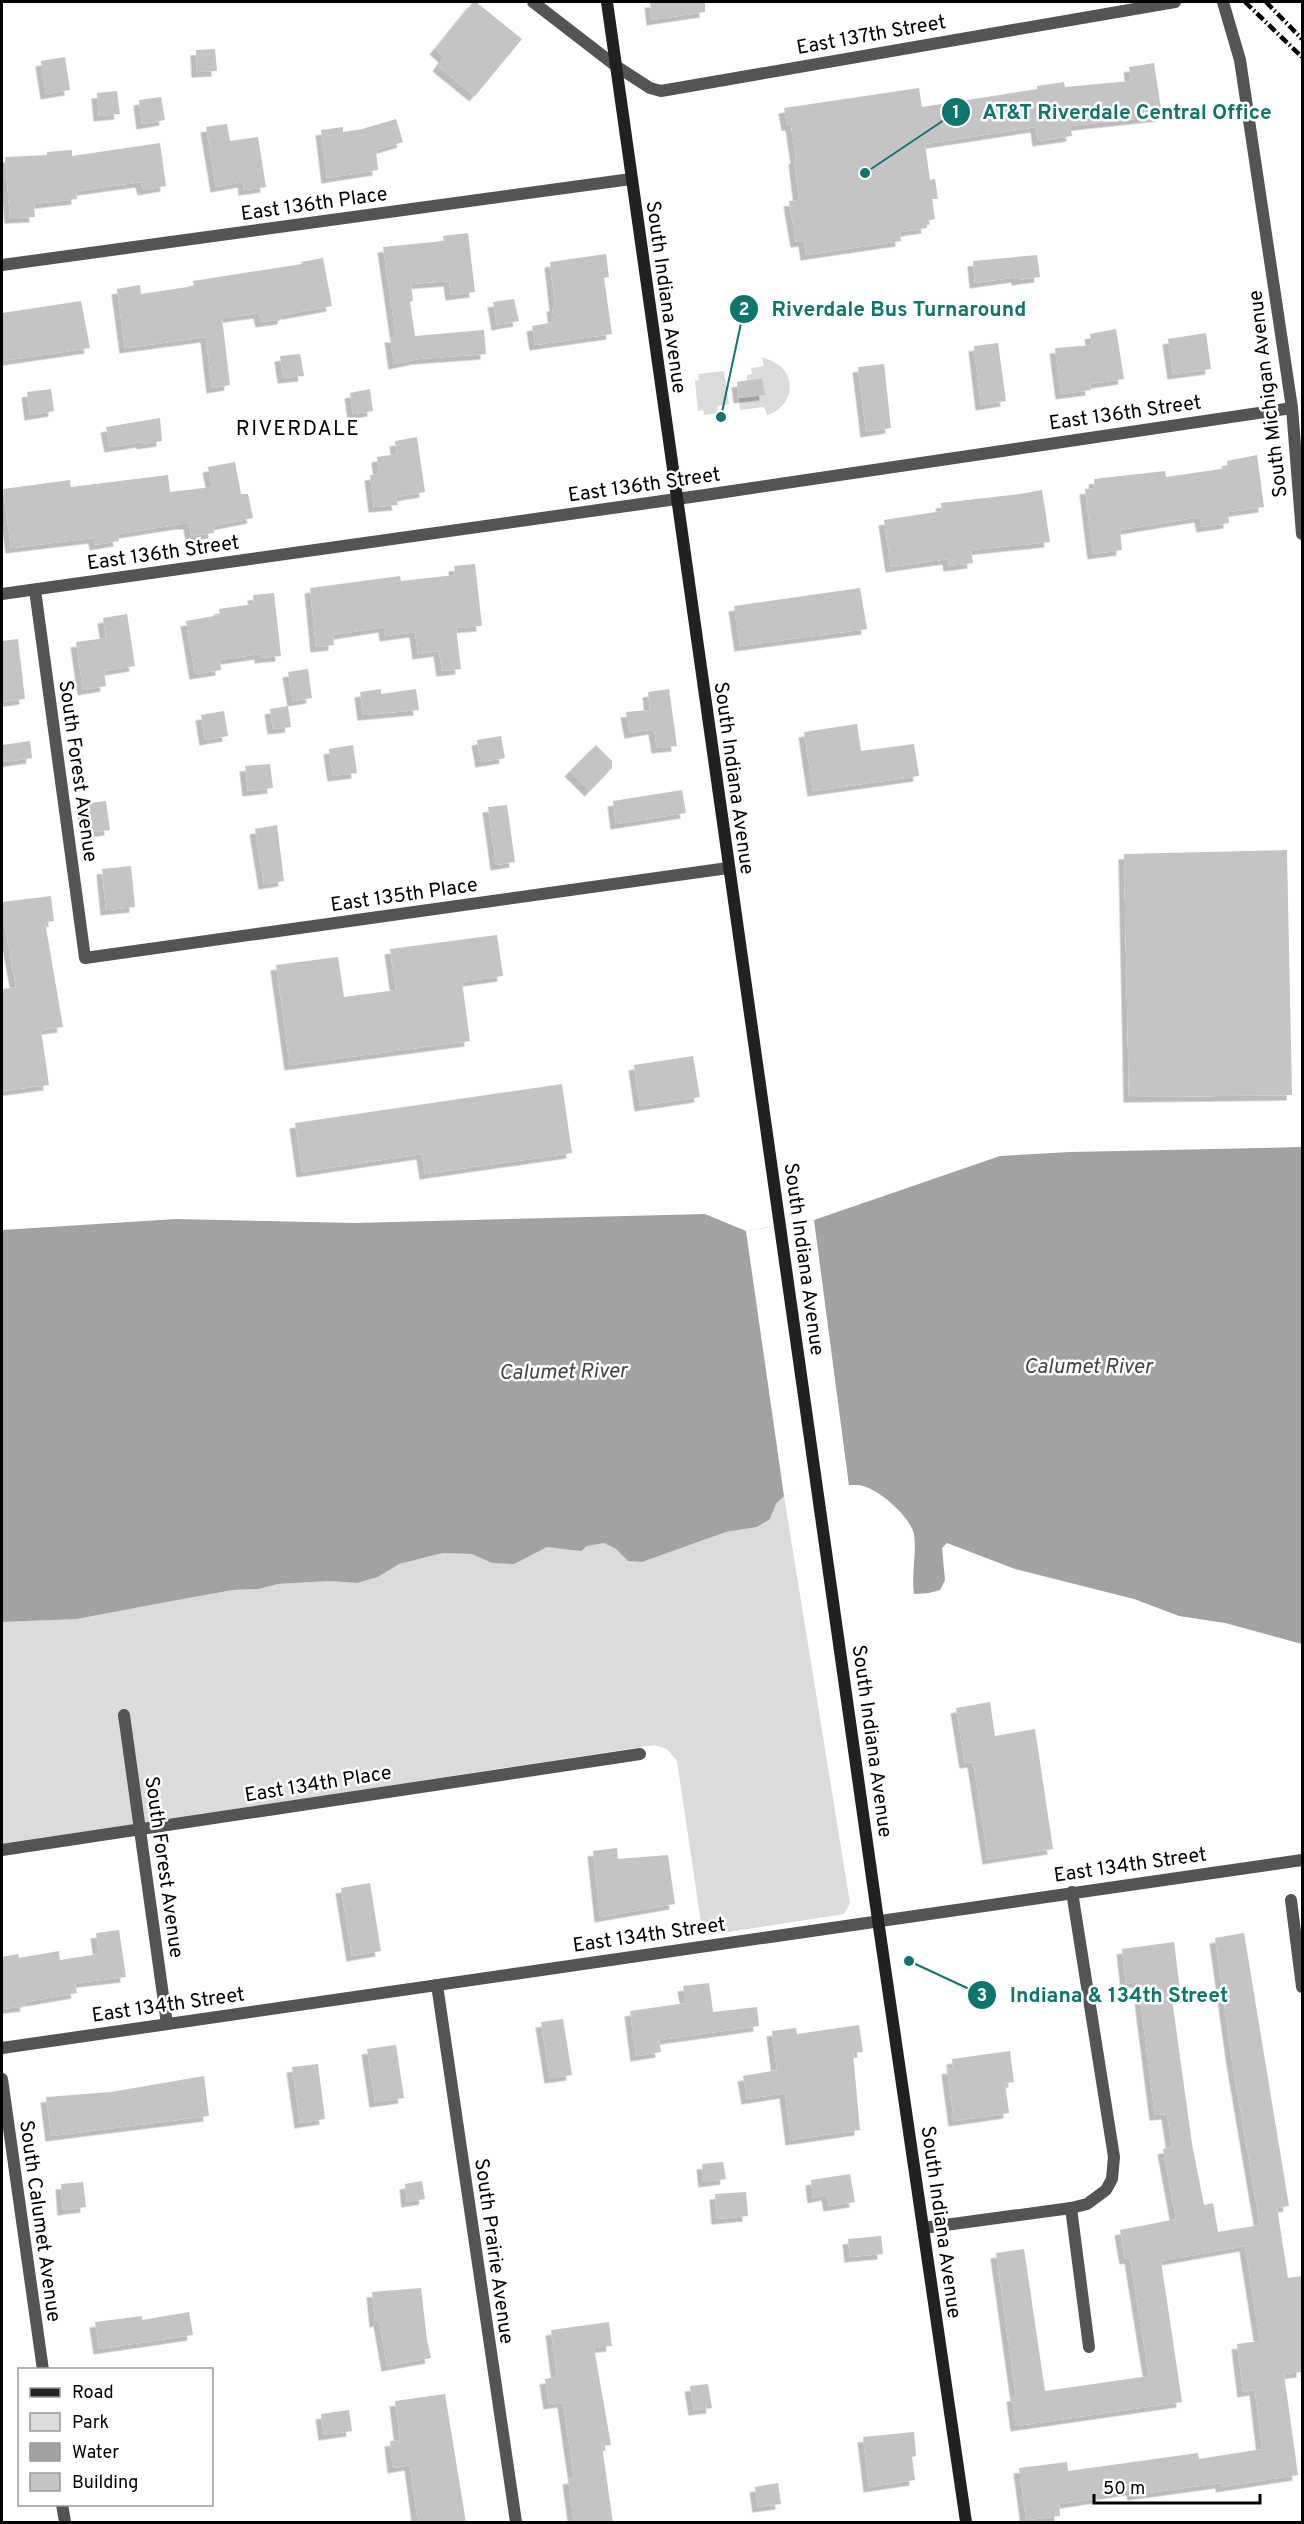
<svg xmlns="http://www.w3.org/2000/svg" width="1304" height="2524" viewBox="0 0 1304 2524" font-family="Overpass,sans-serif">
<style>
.green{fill:#dbdbdb}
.water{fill:#a2a2a2}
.pier{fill:#fff}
.building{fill:#c4c4c4;filter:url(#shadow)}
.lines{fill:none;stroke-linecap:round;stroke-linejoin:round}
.minor{stroke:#545454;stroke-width:12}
.tertiary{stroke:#545454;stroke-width:12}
.secondary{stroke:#212121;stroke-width:12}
.rail{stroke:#000;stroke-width:4.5;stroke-dasharray:9 3 1.5 3;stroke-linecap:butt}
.labels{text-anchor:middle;stroke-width:5;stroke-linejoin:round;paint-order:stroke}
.street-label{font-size:20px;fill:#000;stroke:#fff}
.neighbourhood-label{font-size:21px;letter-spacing:1.5px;fill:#000;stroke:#fff}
.water-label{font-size:21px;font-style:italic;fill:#434343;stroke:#fff}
.leader{fill:none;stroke:#0f766e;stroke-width:2}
.callout-dot{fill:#0f766e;stroke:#fff;stroke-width:2}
.mark-label{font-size:18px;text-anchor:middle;font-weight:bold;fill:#fff}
.callout-label{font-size:21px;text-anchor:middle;font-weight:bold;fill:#0f766e;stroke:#fff;stroke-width:5;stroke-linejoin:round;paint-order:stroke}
</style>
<defs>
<filter id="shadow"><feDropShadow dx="-5.5" dy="5.5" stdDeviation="0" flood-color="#0004"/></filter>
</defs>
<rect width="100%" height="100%" fill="#fff"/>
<g class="green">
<path d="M762,357c6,2 13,5 18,9 19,16 8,44 -13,49l-3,-8 -24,3 -1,-12 25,-3 -2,-17 -15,2v-5l5,-1 -1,-6 13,-2z"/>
<polygon points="724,371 729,404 717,406 718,413 704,415 703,410 698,411 695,381 699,380 698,374"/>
<polygon points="784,1496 850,1903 844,1914 703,1936 677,1761 667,1749 654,1745 2,1845 2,1622 77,1619 156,1604 233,1590 259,1589 278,1584 330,1581 357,1583 378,1577 398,1564 443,1553 472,1554 492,1563 547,1547 604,1543 616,1549 628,1561 642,1562 726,1532 757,1527 770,1519 776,1504"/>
</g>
<path class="water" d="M1302,1147v497l-77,-21 -46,-7 -45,-17 -119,-30 -68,-26 -5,5 3,32 -5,10 -11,3 -15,1c-3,-20 3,-41 0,-60 -4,-18 -39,-49 -57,-49 -22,-1 -51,7 -73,11l-8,8 -6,15 -13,8 -31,5 -84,30 -14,-1 -12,-12 -12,-6 -17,3 -6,5 -34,-4 -33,17 -22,-1 -20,-9 -29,-1 -44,11 -21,13 -21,6 -27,-2 -52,3 -19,5 -26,1 -77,14 -79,15 -75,3v-392l174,-11 178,4 351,-9 41,17 68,-11 186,-64 70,-4z"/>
<polygon class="pier" points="814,1220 849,1486 784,1496 746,1231"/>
<g class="building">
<polygon points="473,2 476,2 522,39 475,96 438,66 444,57 435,49"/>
<polygon points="650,2 705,2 705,12 652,20"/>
<polygon points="215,49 217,71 197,72 196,50"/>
<polygon points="65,57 70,90 46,94 41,61"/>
<polygon points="1154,63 1162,116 1070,126 1072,136 1038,141 1036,127 925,144 930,180 935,179 938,199 932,199 935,219 926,221 927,228 900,232 901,241 806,255 804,241 796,242 789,201 799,200 794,159 796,158 791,125 787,125 784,108 919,88 922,107 1037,89 1037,86 1064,82 1065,87 1131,81 1129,67"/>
<polygon points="117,91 120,114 99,116 97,93"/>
<polygon points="161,97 165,120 142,124 139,100"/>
<polygon points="396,119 403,142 376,150 378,170 327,178 321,130 343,127 343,132 362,129"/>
<polygon points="227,124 230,141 258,137 266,187 244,190 243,182 216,187 206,127"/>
<polygon points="160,143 166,186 143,190 141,182 76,191 77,199 34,204 35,217 10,218 5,157 47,155 47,152 72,150 72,156"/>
<polygon points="468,233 475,292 451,295 449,281 411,284 413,301 410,302 415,336 484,330 486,354 418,359 394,364 390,337 396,337 383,247 444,241 443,236"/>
<polygon points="606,254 609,277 604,278 612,334 535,345 532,326 554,322 552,306 555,306 550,262"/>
<polygon points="1037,255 1040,277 1017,280 1017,277 975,283 973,261"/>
<polygon points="323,258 332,306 283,315 283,319 261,322 259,313 222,318 230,385 212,388 206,337 125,348 117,289 140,285 141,294 194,286 193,281 302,264 301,262"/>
<polygon points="514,299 519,321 497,325 493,302"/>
<polygon points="81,301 90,348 2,361 2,313"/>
<polygon points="1116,329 1124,379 1090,384 1091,390 1061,394 1055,348 1092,345 1090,334"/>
<polygon points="1206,333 1211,369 1173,374 1168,339"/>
<polygon points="998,343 1006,401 981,405 974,346"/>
<polygon points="300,354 304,376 283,378 280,356"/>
<polygon points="884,364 891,428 866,432 858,367"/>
<polygon points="762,378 765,395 739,398 737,382"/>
<polygon points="51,389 54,411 30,415 27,392"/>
<polygon points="370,389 373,411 353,414 350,393"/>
<polygon points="160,418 162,441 142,444 142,442 110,447 106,427"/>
<polygon points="417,437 425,492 396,497 398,505 374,507 370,475 379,474 377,457 397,454 395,441"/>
<polygon points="1257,455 1264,507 1228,512 1229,523 1202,527 1200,517 1120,530 1122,550 1093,554 1085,489 1095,488 1094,479 1165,471 1166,477 1228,468 1227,461"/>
<polygon points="235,462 241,494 248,494 253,518 213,526 214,533 191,536 189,524 181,524 118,534 119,541 95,545 94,538 11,548 3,489 70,480 71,487 168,475 170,492 212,487 208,467"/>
<polygon points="1042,490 1050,542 971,550 973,563 949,566 948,559 891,567 884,520 942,511 941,503 1020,494"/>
<polygon points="475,564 482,626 456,628 461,669 442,671 439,651 418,654 415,632 385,636 384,627 333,635 334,645 316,647 310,588 400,576 401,581 455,575 454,566"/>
<polygon points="860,588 867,629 740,646 734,606"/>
<polygon points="274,593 281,656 260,658 260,654 220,660 221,670 195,674 186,621 220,615 219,609 254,604 253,595"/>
<polygon points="127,614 135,666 104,671 106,686 83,690 76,642 106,638 103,618"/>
<polygon points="18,639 25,699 2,702 2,641"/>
<polygon points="308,669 312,698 293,701 288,672"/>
<polygon points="381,689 381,694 416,689 419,710 363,715 360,692"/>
<polygon points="669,689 677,746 657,748 654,729 630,733 626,712 650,710 648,692"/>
<polygon points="288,706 291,727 273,729 270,709"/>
<polygon points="224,711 228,736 205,740 201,715"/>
<polygon points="857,724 861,751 914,744 919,776 813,791 804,732"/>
<polygon points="501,736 505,758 481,762 477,740"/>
<polygon points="30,741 32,758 4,762 2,745"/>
<polygon points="353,745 357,773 333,776 329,749"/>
<polygon points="596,745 612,761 612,768 590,791 570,771"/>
<polygon points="270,764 273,788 248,791 245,766"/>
<polygon points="682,790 686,813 616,824 613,801"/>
<polygon points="106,801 110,830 86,833 82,804"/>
<polygon points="507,805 515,862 496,865 488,807"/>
<polygon points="277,825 284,881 264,884 255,829"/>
<polygon points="1287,850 1292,1095 1129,1097 1124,854"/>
<polygon points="131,866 135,907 106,910 102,869"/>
<polygon points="51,896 54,921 45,922 63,1027 41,1030 49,1085 2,1091 2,989 16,987 5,927 2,927 2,902"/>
<polygon points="497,935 503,976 462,982 470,1041 290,1065 276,965 338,957 344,997 396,990 390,949"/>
<polygon points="693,1056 700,1097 640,1106 634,1065"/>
<polygon points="562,1084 572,1153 425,1174 422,1154 302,1172 295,1123"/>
<polygon points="990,1702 995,1736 1035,1729 1053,1849 988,1859 973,1762 965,1763 956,1708"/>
<polygon points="617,1848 618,1859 668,1855 675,1904 600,1917 593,1851"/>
<polygon points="370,1883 381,1951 352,1956 341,1888"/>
<polygon points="119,1930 126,1977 75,1983 77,1993 25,2002 26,2006 2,2009 2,1957 18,1954 19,1958 59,1951 60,1960 99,1954 96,1933"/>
<polygon points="1244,1933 1289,2206 1277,2208 1288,2278 1302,2276 1302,2372 1284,2374 1298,2475 1221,2487 1221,2483 1133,2495 1132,2490 1099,2495 1099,2498 1059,2504 1060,2516 1026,2520 1019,2468 1067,2462 1068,2471 1198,2453 1199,2459 1262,2449 1255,2390 1243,2392 1237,2344 1260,2341 1245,2246 1161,2261 1182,2402 1016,2426 1012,2396 1016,2396 996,2253 1024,2249 1045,2391 1149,2376 1130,2258 1125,2259 1120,2230 1176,2219 1163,2149 1172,2147 1167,2114 1155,2115 1138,1982 1126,1984 1122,1949 1174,1942 1180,1990 1171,1992 1192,2144 1204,2205 1213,2203 1218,2232 1260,2225 1232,2060 1215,1938"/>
<polygon points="709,1983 713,2012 757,2007 759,2026 659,2040 661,2052 636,2056 630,2011 686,2003 683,1986"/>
<polygon points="563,2019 572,2075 550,2078 541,2022"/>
<polygon points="859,2025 863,2052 853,2053 860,2130 791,2140 785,2093 747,2099 743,2076 777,2070 772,2031 796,2028 797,2034"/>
<polygon points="396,2045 404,2098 375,2102 367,2049"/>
<polygon points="1010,2051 1014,2082 1005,2083 1009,2113 954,2121 947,2069 953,2068 952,2059"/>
<polygon points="318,2064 325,2119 300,2123 292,2067"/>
<polygon points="204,2076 209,2116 51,2136 46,2097 111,2092"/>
<polygon points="723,2162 726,2179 704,2182 702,2164"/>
<polygon points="850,2174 855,2202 829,2206 827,2195 813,2198 811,2180"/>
<polygon points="422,2181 425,2199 407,2202 405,2184"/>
<polygon points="83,2182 86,2207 63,2210 61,2184"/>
<polygon points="746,2192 748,2216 717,2219 715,2194"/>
<polygon points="881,2236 883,2254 850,2257 848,2239"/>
<polygon points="421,2288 427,2340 431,2358 387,2366 379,2321 375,2322 372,2292"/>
<polygon points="189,2312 193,2335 99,2349 95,2322 142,2316 142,2320"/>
<polygon points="609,2322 612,2346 594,2348 611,2445 602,2446 613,2523 574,2523 568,2479 574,2478 563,2402 549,2404 545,2379 557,2377 551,2330"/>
<polygon points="708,2384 712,2408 694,2410 690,2386"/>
<polygon points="445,2394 466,2523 418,2523 410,2465 393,2468 390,2441 400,2440 395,2401"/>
<polygon points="349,2410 352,2431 324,2435 321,2414"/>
<polygon points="914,2432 916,2456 912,2457 915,2480 869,2487 863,2437"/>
<polygon points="778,2483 781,2504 758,2507 755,2487"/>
</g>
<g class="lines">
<g class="minor">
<polyline points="1223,2 1240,60 1292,408 1302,534"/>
<polyline points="616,66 650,88 661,91 1175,2"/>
<polyline points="2,265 631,179"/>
<polyline points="35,590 85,958 728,868"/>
<polyline points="2,594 705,495 1292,408"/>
<polyline points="124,1715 167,2024"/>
<polyline points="2,1850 640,1754"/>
<polyline points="1291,1900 1302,1987"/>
<polyline points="437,1985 516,2522"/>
<polyline points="2,2048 1302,1860"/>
<polyline points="2,2079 43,2370"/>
<polyline points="1071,2208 1089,2347"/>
<polyline points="923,2228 1071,2208 1087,2204 1106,2190 1112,2179 1114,2157 1072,1892"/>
<polyline points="62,2504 65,2522"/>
</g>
<polyline class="tertiary" points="533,2 616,66"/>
<polyline class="secondary" points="607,2 878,1920 966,2522"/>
<g class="rail">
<polyline points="1245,2 1302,57"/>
<polyline points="1266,2 1302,39"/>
</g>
</g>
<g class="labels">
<g class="street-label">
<text transform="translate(871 34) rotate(-10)" y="7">East 137th Street</text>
<text transform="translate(314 203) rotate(-8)" y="7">East 136th Place</text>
<text transform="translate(667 297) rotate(82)" y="7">South Indiana Avenue</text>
<text transform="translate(1267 394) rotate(-97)" y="7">South Michigan Avenue</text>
<text transform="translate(1125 412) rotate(-8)" y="7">East 136th Street</text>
<text transform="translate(644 484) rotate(-8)" y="7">East 136th Street</text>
<text transform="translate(163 552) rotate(-8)" y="7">East 136th Street</text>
<text transform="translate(79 771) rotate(82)" y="7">South Forest Avenue</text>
<text transform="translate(735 778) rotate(82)" y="7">South Indiana Avenue</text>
<text transform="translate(404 894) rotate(-8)" y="7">East 135th Place</text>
<text transform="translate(805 1259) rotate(82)" y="7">South Indiana Avenue</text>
<text transform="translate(873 1741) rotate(82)" y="7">South Indiana Avenue</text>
<text transform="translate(318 1783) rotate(-9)" y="7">East 134th Place</text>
<text transform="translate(1130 1864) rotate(-8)" y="7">East 134th Street</text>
<text transform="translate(165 1867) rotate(82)" y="7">South Forest Avenue</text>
<text transform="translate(649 1934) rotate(-8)" y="7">East 134th Street</text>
<text transform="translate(168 2004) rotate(-8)" y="7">East 134th Street</text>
<text transform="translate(41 2221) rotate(82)" y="7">South Calumet Avenue</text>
<text transform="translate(942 2222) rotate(82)" y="7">South Indiana Avenue</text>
<text transform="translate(495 2251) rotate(82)" y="7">South Prairie Avenue</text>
</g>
<g class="neighbourhood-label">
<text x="298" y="435">RIVERDALE</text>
</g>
<g class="water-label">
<text x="1088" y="1373">Calumet River</text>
<text transform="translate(563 1371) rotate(-1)" y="7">Calumet River</text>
</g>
</g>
<path class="leader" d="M865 173L956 112M721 417L744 309M909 1961L982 1995"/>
<g class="callout-dot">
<circle cx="865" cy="173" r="6"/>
<circle cx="721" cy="417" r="6"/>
<circle cx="909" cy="1961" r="6"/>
<circle cx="956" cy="112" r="15"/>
<circle cx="744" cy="309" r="15"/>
<circle cx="982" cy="1995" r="15"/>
</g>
<g class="mark-label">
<text x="956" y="118">1</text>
<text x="744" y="315">2</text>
<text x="982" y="2001">3</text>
</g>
<g class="callout-label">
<text x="1127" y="119">AT&amp;T Riverdale Central Office</text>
<text x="899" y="316">Riverdale Bus Turnaround</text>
<text x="1119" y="2002">Indiana &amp; 134th Street</text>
</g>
<rect width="1304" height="2524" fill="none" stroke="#000000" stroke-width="6"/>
<rect x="18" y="2368" width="195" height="138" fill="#ffffff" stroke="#999999" stroke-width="1.5"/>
<rect x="30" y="2388" width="30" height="9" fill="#212121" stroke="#999999" stroke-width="1.5"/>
<text x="72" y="2398" font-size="18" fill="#000000">Road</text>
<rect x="30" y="2413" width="30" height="18" fill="#dbdbdb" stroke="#999999" stroke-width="1.5"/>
<text x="72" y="2428" font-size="18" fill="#000000">Park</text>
<rect x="30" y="2443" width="30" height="18" fill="#a2a2a2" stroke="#999999" stroke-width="1.5"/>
<text x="72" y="2458" font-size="18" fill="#000000">Water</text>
<rect x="30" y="2473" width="30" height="18" fill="#c4c4c4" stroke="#999999" stroke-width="1.5"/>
<text x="72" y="2488" font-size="18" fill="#000000">Building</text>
<path d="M1094 2494v9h166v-9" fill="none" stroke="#000000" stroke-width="3"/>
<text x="1103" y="2494" font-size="18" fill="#000000" stroke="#ffffff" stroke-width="4.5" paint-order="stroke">50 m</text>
</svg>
